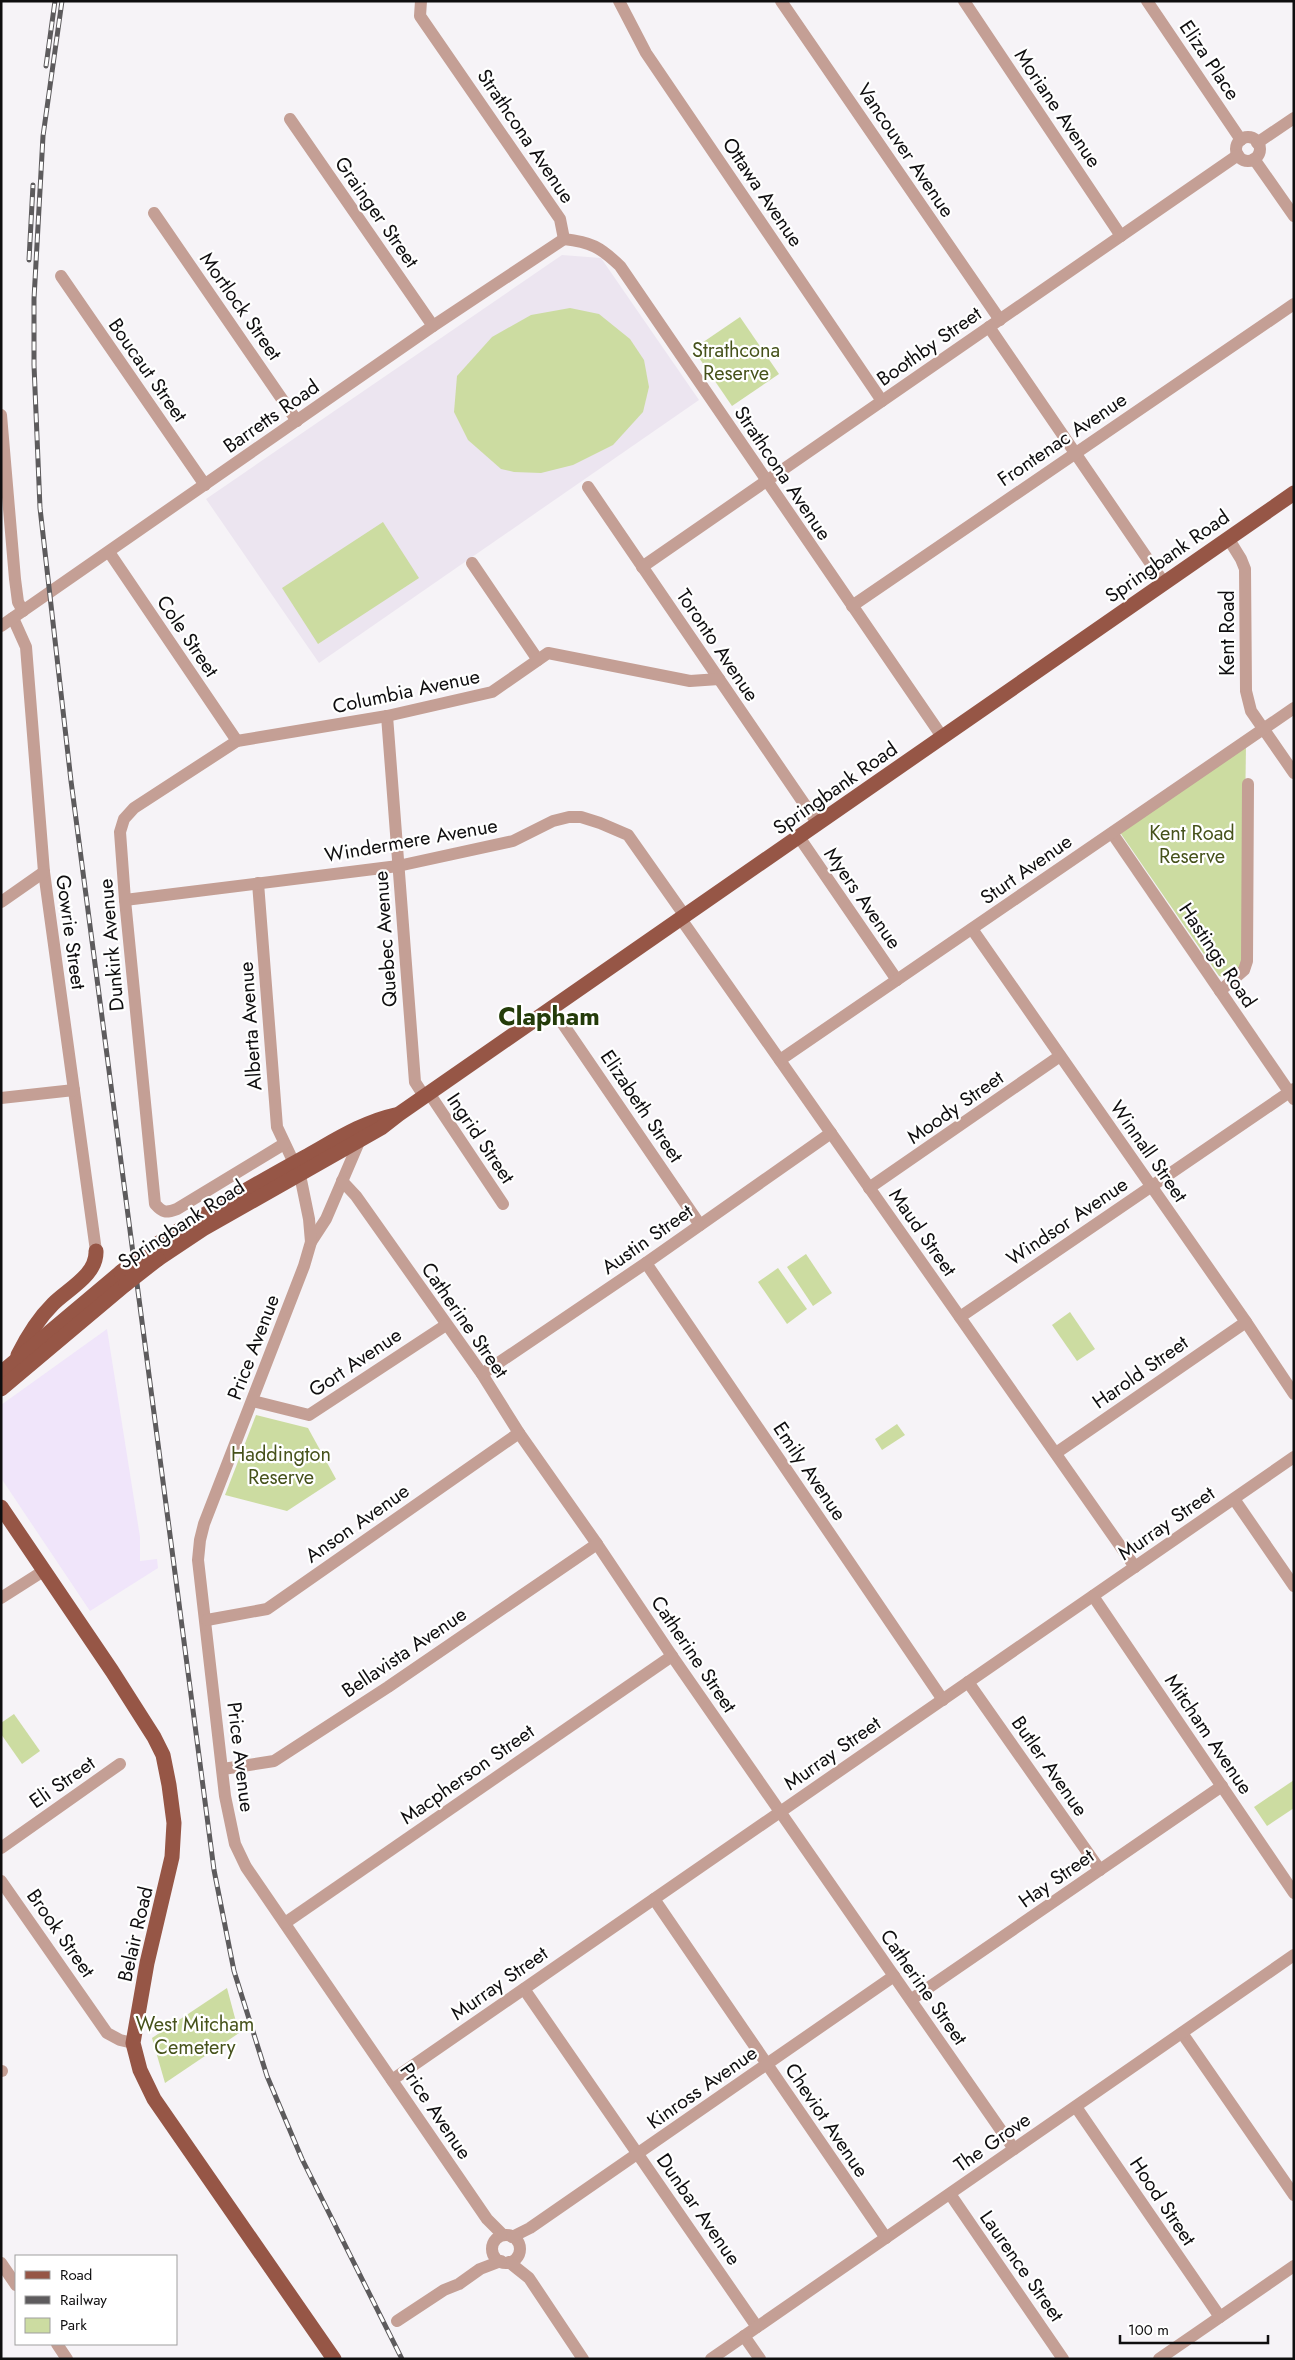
<svg xmlns="http://www.w3.org/2000/svg" width="1295" height="2360" viewBox="0 0 1295 2360" font-family="Jost,sans-serif">
<style>
.built{fill:#ece5f0}
.industrial{fill:#f0e5fa}
.green{fill:#ccdca1}
.lines{fill:none;stroke-linecap:round;stroke-linejoin:round}
.minor{stroke:#c49f95;stroke-width:12}
.major{stroke:#965646;stroke-width:15}
.rail-casing{stroke:#5d5b5d;stroke-width:5}
.rail{stroke:#fff;stroke-width:3;stroke-dasharray:9;stroke-linecap:butt}
.major-bridge{stroke:#965646;stroke-width:15}
.labels{text-anchor:middle;stroke-width:4.5;stroke-linejoin:round;paint-order:stroke}
.street-label{font-size:20px;fill:#0f0e0f;stroke:#fff}
.park-label{font-size:20px;fill:#46521b;stroke:#fff}
.district-label{font-size:25px;font-weight:bold;fill:#243c0a;stroke:#fff}
</style>
<rect width="100%" height="100%" fill="#f6f3f7"/>
<polygon class="built" points="562,255 601,258 699,400 319,663 206,499"/>
<polygon class="industrial" points="107,1329 140,1537 140,1561 157,1559 158,1568 90,1611 1,1478 1,1405"/>
<g class="green">
<polygon points="570,308 599,314 630,339 644,360 649,387 643,412 613,445 573,465 541,473 514,472 501,469 468,440 454,412 457,376 492,337 531,315"/>
<polygon points="740,317 779,374 732,406 693,349"/>
<polygon points="383,522 419,578 318,644 282,588"/>
<path d="M1246,745l-3,213c-2,11 -13,22 -24,18l-100,-145z"/>
<polygon points="806,1254 832,1293 813,1306 787,1267"/>
<polygon points="778,1268 807,1309 787,1324 758,1282"/>
<polygon points="1070,1312 1095,1349 1077,1361 1052,1325"/>
<polygon points="256,1415 308,1428 336,1479 287,1511 225,1495"/>
<polygon points="897,1424 905,1435 882,1450 875,1439"/>
<polygon points="14,1714 40,1751 22,1764 1,1734 1,1723"/>
<polygon points="1294,1780 1294,1808 1267,1826 1254,1807"/>
<polygon points="227,1988 239,2033 165,2083 152,2038"/>
</g>
<g class="lines">
<g class="minor">
<path d="M421,1l-1,15 140,203 4,20c27,3 36,8 56,27l323,472"/>
<polyline points="619,1 646,53 882,401"/>
<polyline points="781,1 1000,320"/>
<polyline points="964,1 1121,236"/>
<polyline points="1147,1 1241,140"/>
<polyline points="290,119 433,326"/>
<circle cx="1248" cy="149" r="12"/>
<polyline points="1257,143 1294,118"/>
<polyline points="1254,159 1294,216"/>
<polyline points="154,213 297,421"/>
<polyline points="61,276 205,485"/>
<polyline points="989,327 1164,583"/>
<polyline points="1,415 15,579 18,602 23,611"/>
<polyline points="588,487 818,824"/>
<polyline points="1228,538 1241,559 1245,569 1246,691 1251,711 1294,773"/>
<polyline points="109,552 237,741"/>
<polyline points="472,563 538,660"/>
<polyline points="642,567 1238,155"/>
<polyline points="852,606 1294,304"/>
<polyline points="13,618 26,647 44,872 96,1251"/>
<polyline points="1,626 433,326 564,239"/>
<polyline points="387,716 415,1082 424,1096"/>
<polyline points="1112,833 1294,1099"/>
<polyline points="799,837 897,980"/>
<polyline points="258,883 277,1127 294,1163"/>
<polyline points="125,900 398,866 513,841 553,821 569,817 581,817 600,823 628,835 685,916"/>
<polyline points="1,902 44,872"/>
<polyline points="681,919 1135,1567"/>
<polyline points="972,929 1246,1322 1294,1394"/>
<polyline points="1220,991 1244,970 1247,961 1248,784"/>
<polyline points="552,1008 700,1225"/>
<polyline points="780,1060 1294,708"/>
<polyline points="429,1093 503,1204"/>
<polyline points="1,1098 74,1090"/>
<polyline points="359,1142 326,1219 311,1242 304,1266 204,1524 200,1540 198,1560 225,1796 235,1844 246,1867 487,2219 503,2235"/>
<path d="M284,1144l-107,65c-11,4 -14,4 -22,-5l-30,-304 -5,-68 4,-13 10,-11 103,-67 150,-25 105,-24 56,-39 142,28 29,-2"/>
<polyline points="300,1175 309,1219 311,1242"/>
<polyline points="342,1181 356,1196 482,1374 519,1433 597,1544 672,1656 1014,2149"/>
<polyline points="869,1188 1060,1056"/>
<polyline points="646,1263 943,1700"/>
<polyline points="960,1317 1294,1089"/>
<polyline points="482,1374 646,1263 831,1133"/>
<polyline points="253,1401 309,1415 446,1325"/>
<polyline points="1056,1453 1246,1322"/>
<polyline points="1234,1499 1294,1586"/>
<polyline points="1093,1596 1294,1893"/>
<polyline points="1,1598 45,1570"/>
<polyline points="207,1620 267,1609 519,1433"/>
<polyline points="968,1682 1100,1870"/>
<polyline points="223,1769 274,1761 388,1687 597,1544"/>
<polyline points="1,1848 120,1764"/>
<polyline points="1,1881 107,2033 120,2040 133,2043"/>
<polyline points="654,1899 886,2238"/>
<polyline points="285,1923 672,1656"/>
<polyline points="524,1989 757,2327"/>
<polyline points="912,1999 1222,1786"/>
<polyline points="1182,2033 1294,2195"/>
<polyline points="1,2071 2,2071"/>
<polyline points="392,2080 1294,1457"/>
<polyline points="1076,2107 1220,2317"/>
<polyline points="950,2194 1063,2359"/>
<circle cx="506" cy="2249" r="14"/>
<polyline points="512,2237 530,2228 894,1976"/>
<polyline points="509,2262 529,2278 583,2359"/>
<polyline points="1,2263 16,2285"/>
<polyline points="397,2321 444,2290 459,2284 480,2269 501,2261"/>
<polyline points="744,2336 760,2359"/>
<polyline points="57,2344 67,2359"/>
<polyline points="711,2359 1294,1955"/>
<polyline points="1159,2359 1294,2266"/>
</g>
<g class="major">
<path d="M154,1246c50,-32 100,-61 151,-89 29,-16 58,-35 90,-42"/>
<polyline points="158,1259 203,1229 381,1128 399,1114 1294,493"/>
<path d="M18,1355c9,-18 21,-37 35,-51 15,-15 44,-29 43,-53"/>
<polyline points="1,1373 121,1272"/>
<polyline points="1,1389 126,1284"/>
<polyline points="1,1507 112,1671 154,1737 163,1755 169,1785 174,1823 172,1857 147,1963 133,2043 140,2070 154,2099 334,2359"/>
</g>
<defs>
<g id="rail">
<polyline points="62,1 43,136 34,299 34,365 40,508 71,781 214,1870 234,1971 267,2076 302,2159 402,2359"/>
<polyline points="46,66 55,1"/>
<polyline points="29,260 33,185"/>
</g>
</defs>
<use href="#rail" class="rail-casing"/>
<use href="#rail" class="rail"/>
<g class="major-bridge">
<polyline points="121,1272 154,1246"/>
<polyline points="126,1284 158,1259"/>
</g>
</g>
<g class="labels">
<g class="street-label">
<text transform="translate(1210 60) rotate(56)" y="7">Eliza Place</text>
<text transform="translate(1058 108) rotate(56)" y="7">Moriane Avenue</text>
<text transform="translate(526 136) rotate(56)" y="7">Strathcona Avenue</text>
<text transform="translate(906 150) rotate(56)" y="7">Vancouver Avenue</text>
<text transform="translate(763 192) rotate(56)" y="7">Ottawa Avenue</text>
<text transform="translate(377 212) rotate(55)" y="7">Grainger Street</text>
<text transform="translate(241 306) rotate(55)" y="7">Mortlock Street</text>
<text transform="translate(929 346) rotate(-35)" y="7">Boothby Street</text>
<text transform="translate(148 370) rotate(55)" y="7">Boucaut Street</text>
<text transform="translate(271 416) rotate(-35)" y="7">Barretts Road</text>
<text transform="translate(1062 439) rotate(-34)" y="7">Frontenac Avenue</text>
<text transform="translate(783 473) rotate(56)" y="7">Strathcona Avenue</text>
<text transform="translate(1167 556) rotate(-35)" y="7">Springbank Road</text>
<text transform="translate(1227 633) rotate(-90)" y="7">Kent Road</text>
<text transform="translate(188 636) rotate(56)" y="7">Cole Street</text>
<text transform="translate(718 645) rotate(56)" y="7">Toronto Avenue</text>
<text transform="translate(406 691) rotate(-12)" y="7">Columbia Avenue</text>
<text transform="translate(835 788) rotate(-35)" y="7">Springbank Road</text>
<text transform="translate(411 840) rotate(-10)" y="7">Windermere Avenue</text>
<text transform="translate(1026 869) rotate(-35)" y="7">Sturt Avenue</text>
<text transform="translate(863 898) rotate(55)" y="7">Myers Avenue</text>
<text transform="translate(71 932) rotate(82)" y="7">Gowrie Street</text>
<text transform="translate(385 939) rotate(-94)" y="7">Quebec Avenue</text>
<text transform="translate(111 945) rotate(-95)" y="7">Dunkirk Avenue</text>
<text transform="translate(1218 955) rotate(56)" y="7">Hastings Road</text>
<text transform="translate(250 1026) rotate(-94)" y="7">Alberta Avenue</text>
<text transform="translate(642 1106) rotate(56)" y="7">Elizabeth Street</text>
<text transform="translate(955 1107) rotate(-35)" y="7">Moody Street</text>
<text transform="translate(481 1138) rotate(56)" y="7">Ingrid Street</text>
<text transform="translate(1149 1151) rotate(55)" y="7">Winnall Street</text>
<text transform="translate(1067 1221) rotate(-34)" y="7">Windsor Avenue</text>
<text transform="translate(181 1224) rotate(-33)" y="7">Springbank Road</text>
<text transform="translate(923 1232) rotate(55)" y="7">Maud Street</text>
<text transform="translate(647 1239) rotate(-35)" y="7">Austin Street</text>
<text transform="translate(465 1320) rotate(55)" y="7">Catherine Street</text>
<text transform="translate(253 1347) rotate(-69)" y="7">Price Avenue</text>
<text transform="translate(355 1362) rotate(-34)" y="7">Gort Avenue</text>
<text transform="translate(1140 1372) rotate(-35)" y="7">Harold Street</text>
<text transform="translate(810 1471) rotate(56)" y="7">Emily Avenue</text>
<text transform="translate(357 1523) rotate(-35)" y="7">Anson Avenue</text>
<text transform="translate(1166 1523) rotate(-35)" y="7">Murray Street</text>
<text transform="translate(404 1652) rotate(-34)" y="7">Bellavista Avenue</text>
<text transform="translate(694 1654) rotate(56)" y="7">Catherine Street</text>
<text transform="translate(1209 1734) rotate(56)" y="7">Mitcham Avenue</text>
<text transform="translate(832 1753) rotate(-35)" y="7">Murray Street</text>
<text transform="translate(241 1757) rotate(83)" y="7">Price Avenue</text>
<text transform="translate(1050 1766) rotate(55)" y="7">Butler Avenue</text>
<text transform="translate(467 1774) rotate(-35)" y="7">Macpherson Street</text>
<text transform="translate(62 1782) rotate(-35)" y="7">Eli Street</text>
<text transform="translate(1056 1878) rotate(-35)" y="7">Hay Street</text>
<text transform="translate(61 1933) rotate(55)" y="7">Brook Street</text>
<text transform="translate(135 1934) rotate(-77)" y="7">Belair Road</text>
<text transform="translate(499 1983) rotate(-35)" y="7">Murray Street</text>
<text transform="translate(924 1987) rotate(55)" y="7">Catherine Street</text>
<text transform="translate(702 2087) rotate(-35)" y="7">Kinross Avenue</text>
<text transform="translate(436 2111) rotate(56)" y="7">Price Avenue</text>
<text transform="translate(827 2120) rotate(56)" y="7">Cheviot Avenue</text>
<text transform="translate(992 2142) rotate(-35)" y="7">The Grove</text>
<text transform="translate(1163 2201) rotate(56)" y="7">Hood Street</text>
<text transform="translate(699 2209) rotate(55)" y="7">Dunbar Avenue</text>
<text transform="translate(1022 2266) rotate(55)" y="7">Laurence Street</text>
</g>
<g class="park-label">
<text x="736" y="357">Strathcona<tspan x="736" dy="23">Reserve</tspan></text>
<text x="1192" y="840">Kent Road<tspan x="1192" dy="23">Reserve</tspan></text>
<text x="281" y="1461">Haddington<tspan x="281" dy="23">Reserve</tspan></text>
<text x="195" y="2031">West Mitcham<tspan x="195" dy="23">Cemetery</tspan></text>
</g>
<g class="district-label">
<text x="549" y="1025">Clapham</text>
</g>
</g>
<rect width="1295" height="2360" fill="none" stroke="#0f0e0f" stroke-width="5"/>
<rect x="15" y="2255" width="162" height="90" fill="#ffffff" stroke="#9f9f9f"/>
<rect x="25" y="2271" width="25" height="8" fill="#965646" stroke="#9f9f9f"/>
<text x="60" y="2280" font-size="15" fill="#0f0e0f">Road</text>
<rect x="25" y="2296" width="25" height="8" fill="#5d5b5d" stroke="#9f9f9f"/>
<text x="60" y="2305" font-size="15" fill="#0f0e0f">Railway</text>
<rect x="25" y="2318" width="25" height="15" fill="#ccdca1" stroke="#9f9f9f"/>
<text x="60" y="2330" font-size="15" fill="#0f0e0f">Park</text>
<path d="M1120 2335v8h148v-8" fill="none" stroke="#0f0e0f" stroke-width="2.5"/>
<text x="1128" y="2335" font-size="15" fill="#0f0e0f" stroke="#ffffff" stroke-width="4" paint-order="stroke">100 m</text>
</svg>
